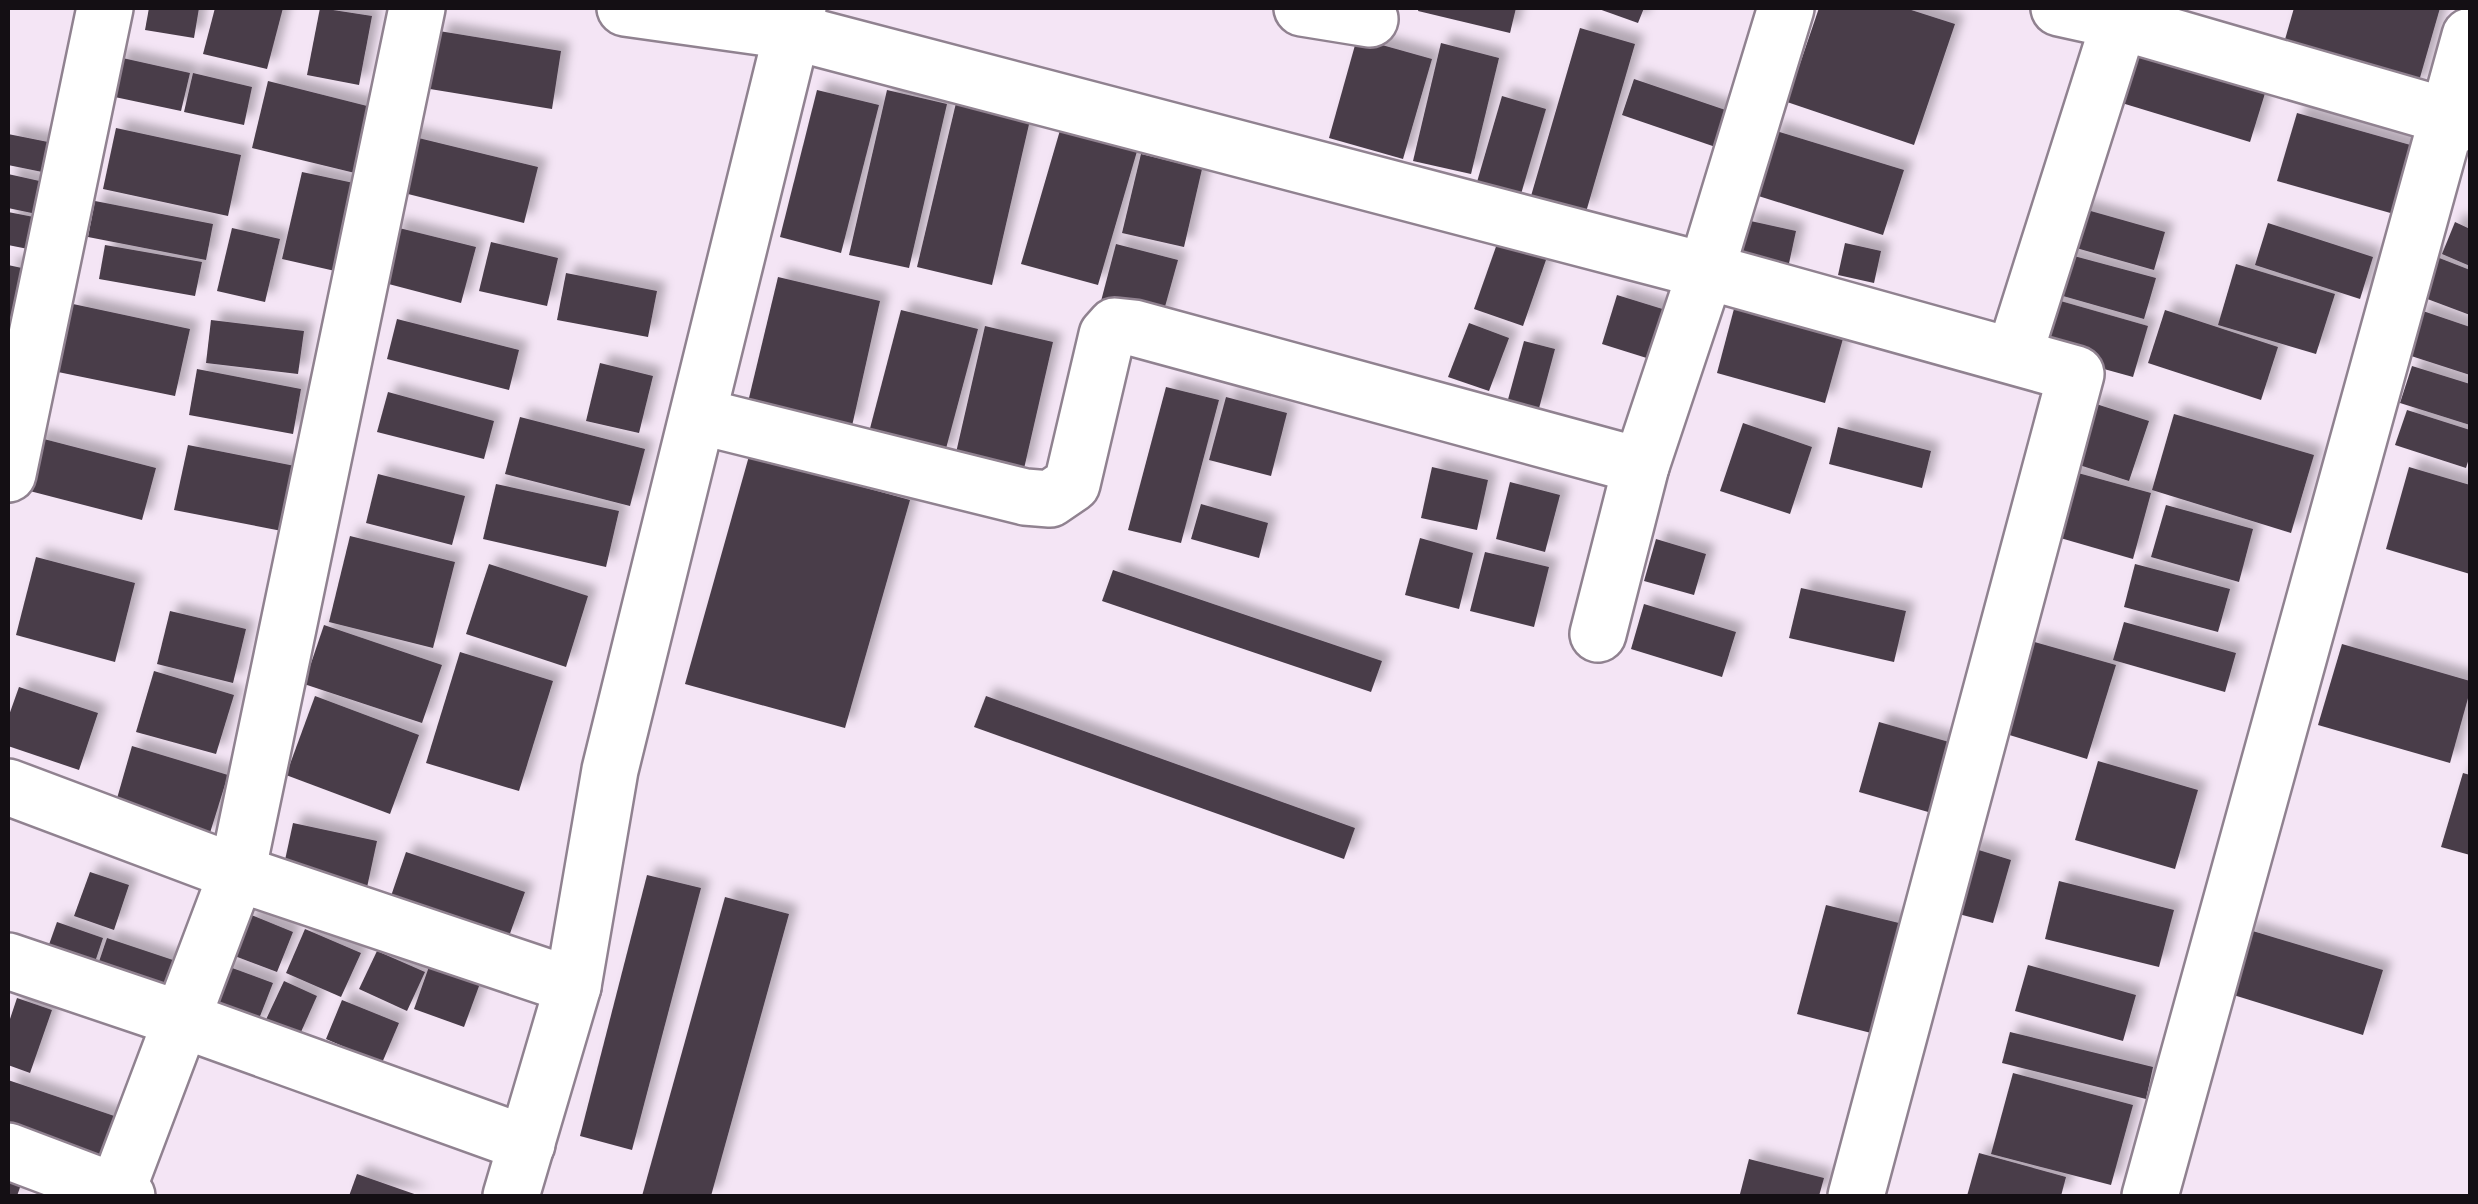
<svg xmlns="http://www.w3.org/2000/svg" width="2478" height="1204" viewBox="0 0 2478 1204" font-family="Lato,sans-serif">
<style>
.building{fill:#493c49;filter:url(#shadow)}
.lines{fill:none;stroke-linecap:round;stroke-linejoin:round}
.minor-casing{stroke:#908290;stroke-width:60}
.minor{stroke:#fff;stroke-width:55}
</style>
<defs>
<filter id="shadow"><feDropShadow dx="9" dy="-9" stdDeviation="5" flood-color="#0004"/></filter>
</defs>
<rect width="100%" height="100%" fill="#f4e5f5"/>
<g class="building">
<polygon points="149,8 199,8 194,38 145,30"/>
<polygon points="215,8 283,8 267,69 203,54"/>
<polygon points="320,8 372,16 359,85 307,75"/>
<polygon points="1419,8 1516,8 1510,33 1418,11"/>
<polygon points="1596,8 1644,8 1638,23"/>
<polygon points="1819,8 1905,8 1955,24 1914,145 1787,102"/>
<polygon points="2294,8 2440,8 2417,88 2282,50"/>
<polygon points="1580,28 1635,44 1586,212 1531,196"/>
<polygon points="439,31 561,51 552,109 430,89"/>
<polygon points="2132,35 2270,77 2250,142 2112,100"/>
<polygon points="1357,38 1432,59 1403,159 1329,138"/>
<polygon points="1441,43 1499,58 1471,174 1413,161"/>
<polygon points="118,57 190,73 181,111 110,96"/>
<polygon points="193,73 252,87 244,125 184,112"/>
<polygon points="1634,79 1749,118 1736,154 1622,115"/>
<polygon points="268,81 375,108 359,174 252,148"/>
<polygon points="817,90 879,105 841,253 780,237"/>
<polygon points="887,90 947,104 909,268 849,255"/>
<polygon points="1502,96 1546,109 1521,194 1477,182"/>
<polygon points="956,103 1030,120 992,285 917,267"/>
<polygon points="2297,113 2414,146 2394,214 2277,181"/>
<polygon points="1063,120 1140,141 1098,285 1021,264"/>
<polygon points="116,128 241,155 228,216 103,189"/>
<polygon points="1773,130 1904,170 1883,235 1752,194"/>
<polygon points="8,134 63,145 57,175 8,165"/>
<polygon points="402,134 538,167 524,223 388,189"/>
<polygon points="1141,154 1202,169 1184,247 1122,233"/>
<polygon points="302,172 363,185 344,273 282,259"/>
<polygon points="8,174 53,184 46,216 8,208"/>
<polygon points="95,201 213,224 206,260 88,237"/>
<polygon points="2073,206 2165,232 2154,270 2062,244"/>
<polygon points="8,212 44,219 38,251 8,245"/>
<polygon points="1746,220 1796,231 1788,268 1738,256"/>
<polygon points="2455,222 2470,229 2470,266 2442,254"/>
<polygon points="2268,223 2373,257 2360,299 2255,265"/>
<polygon points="395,227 476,247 461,303 381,282"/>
<polygon points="232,228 280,239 265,302 217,291"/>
<polygon points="1498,241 1547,257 1523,326 1474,309"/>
<polygon points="491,242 558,258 547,306 479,291"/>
<polygon points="1845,243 1881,251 1874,283 1838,275"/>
<polygon points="1116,244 1178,260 1161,321 1100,305"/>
<polygon points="105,245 202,262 195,296 99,279"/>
<polygon points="2059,252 2156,278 2144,319 2049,292"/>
<polygon points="2429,254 2470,270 2470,315 2414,294"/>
<polygon points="2236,264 2335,294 2316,354 2218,325"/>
<polygon points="8,265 45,273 31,329 8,324"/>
<polygon points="566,273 657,291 648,337 557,320"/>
<polygon points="778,277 880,301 852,426 748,402"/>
<polygon points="1617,295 1669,311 1653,360 1602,344"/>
<polygon points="2050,298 2148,326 2133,377 2035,350"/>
<polygon points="73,304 190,329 175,396 58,372"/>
<polygon points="1735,305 1844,335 1825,403 1717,373"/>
<polygon points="901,310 978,329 944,456 868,436"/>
<polygon points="2165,310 2278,347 2261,400 2148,363"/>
<polygon points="2420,310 2470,327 2470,375 2405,354"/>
<polygon points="397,319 519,350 509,390 387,359"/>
<polygon points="211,320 304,331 298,374 206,363"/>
<polygon points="1469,323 1509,338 1489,391 1448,377"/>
<polygon points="985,326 1053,342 1023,473 955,457"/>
<polygon points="1524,341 1555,349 1538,412 1507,403"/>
<polygon points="600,363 653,376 639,433 586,421"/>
<polygon points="2412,366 2470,384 2470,425 2400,403"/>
<polygon points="197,369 301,389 293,434 189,415"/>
<polygon points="1166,387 1219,400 1181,543 1128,530"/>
<polygon points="388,392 494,421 484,459 377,432"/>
<polygon points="1226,397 1287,413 1271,476 1209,460"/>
<polygon points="2093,403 2149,421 2129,481 2073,463"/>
<polygon points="2407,410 2470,430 2470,455 2466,468 2395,445"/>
<polygon points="2174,414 2314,455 2291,533 2152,490"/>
<polygon points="520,417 645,449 630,506 505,474"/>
<polygon points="1743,423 1812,447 1790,514 1720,491"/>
<polygon points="1838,427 1931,451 1922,488 1829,464"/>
<polygon points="36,437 156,468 142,520 22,489"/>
<polygon points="188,445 300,467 287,532 174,510"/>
<polygon points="749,456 910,500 845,728 685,684"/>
<polygon points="1432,467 1488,480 1477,530 1421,518"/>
<polygon points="2409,467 2470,485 2470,574 2386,549"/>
<polygon points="2067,470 2151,493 2133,559 2050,535"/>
<polygon points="378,474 465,496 452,545 366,523"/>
<polygon points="1510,482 1560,495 1545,552 1496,539"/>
<polygon points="496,484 619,511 606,567 483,539"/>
<polygon points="1201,504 1268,523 1259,558 1191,539"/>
<polygon points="2166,505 2253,529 2239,582 2151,557"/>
<polygon points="350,536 455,562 433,648 329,622"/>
<polygon points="1420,538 1473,553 1459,609 1405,595"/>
<polygon points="1656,539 1706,554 1694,595 1644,581"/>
<polygon points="1485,552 1549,567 1534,627 1470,611"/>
<polygon points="36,557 135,583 115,662 16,635"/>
<polygon points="489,564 588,596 566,667 466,634"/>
<polygon points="2135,564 2230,589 2218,632 2124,607"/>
<polygon points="1113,570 1382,661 1371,692 1102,601"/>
<polygon points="1801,588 1906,611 1894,662 1789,638"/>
<polygon points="1644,604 1736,632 1722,677 1631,649"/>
<polygon points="170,611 246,629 233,683 157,664"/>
<polygon points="2124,622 2236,653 2225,692 2113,660"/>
<polygon points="324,625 442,665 422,723 304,684"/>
<polygon points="2031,641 2116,665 2087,759 2003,733"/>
<polygon points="2342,644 2470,681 2470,691 2450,763 2318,725"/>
<polygon points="460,652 553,681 519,791 426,763"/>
<polygon points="154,671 234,695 216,754 136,732"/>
<polygon points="19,687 98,713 79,770 8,746 8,718"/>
<polygon points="315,696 419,735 390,814 286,775"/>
<polygon points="986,696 1355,828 1344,859 974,727"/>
<polygon points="1879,722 1963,746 1942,816 1859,792"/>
<polygon points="132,746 228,775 209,836 114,809"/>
<polygon points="2098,761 2198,790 2175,869 2075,840"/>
<polygon points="2463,773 2470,775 2470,855 2441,847"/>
<polygon points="293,823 377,841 366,892 282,874"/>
<polygon points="1969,847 2011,860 1993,923 1951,912"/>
<polygon points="406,852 525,892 508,939 390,899"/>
<polygon points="90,872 129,885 114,930 74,916"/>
<polygon points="647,875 701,888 632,1150 580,1136"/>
<polygon points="2059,881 2174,910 2159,967 2045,939"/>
<polygon points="725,897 789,914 711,1196 642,1196"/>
<polygon points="1826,905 1903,924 1875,1034 1797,1014"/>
<polygon points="249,914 293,932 277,972 232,955"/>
<polygon points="57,922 103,938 87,986 40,970"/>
<polygon points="305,929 361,953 341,997 286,973"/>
<polygon points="2246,929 2383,970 2363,1035 2227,993"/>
<polygon points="107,938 179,962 161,1012 90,988"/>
<polygon points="377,951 425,972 407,1011 359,989"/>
<polygon points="431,961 482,978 464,1027 414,1009"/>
<polygon points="224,965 273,983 255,1029 206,1010"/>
<polygon points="2028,965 2136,995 2123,1041 2015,1011"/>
<polygon points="284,981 317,996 297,1041 263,1026"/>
<polygon points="17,998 52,1010 30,1073 8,1065 8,1025"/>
<polygon points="342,1000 399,1023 382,1063 326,1039"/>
<polygon points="2010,1032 2153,1067 2146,1099 2002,1063"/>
<polygon points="2013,1073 2133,1105 2111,1185 1991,1154"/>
<polygon points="8,1080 132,1122 114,1172 8,1136"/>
<polygon points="1979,1153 2066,1177 2061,1196 1967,1196"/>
<polygon points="1749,1159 1824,1178 1819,1196 1740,1194"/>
<polygon points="8,1171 24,1176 17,1196 8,1196"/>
<polygon points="357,1174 420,1196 349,1196"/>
</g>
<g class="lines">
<defs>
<g id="minor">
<polyline points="625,8 790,31 1706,271 2076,374 1856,1196"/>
<polyline points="1302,8 1370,19"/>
<polyline points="2059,8 2118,21 2470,123"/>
<polyline points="2014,355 2124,8"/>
<polyline points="699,416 1025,497 1050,499 1072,484 1107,335 1115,326 1134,328 1641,466"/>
<polyline points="8,474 105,8"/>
<polyline points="1598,634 1641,466 1706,271 1786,8"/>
<polyline points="8,787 237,873 573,986"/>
<polyline points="8,961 180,1019 527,1144"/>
<polyline points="8,1151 127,1196"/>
<polyline points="115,1196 237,873 417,8"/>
<polyline points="511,1196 573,986 610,770 798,8"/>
<polyline points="2150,1196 2470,36"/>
</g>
</defs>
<use href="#minor" class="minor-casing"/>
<use href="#minor" class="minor"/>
</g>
<rect width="2478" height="1204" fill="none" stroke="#140f14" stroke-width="20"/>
</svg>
